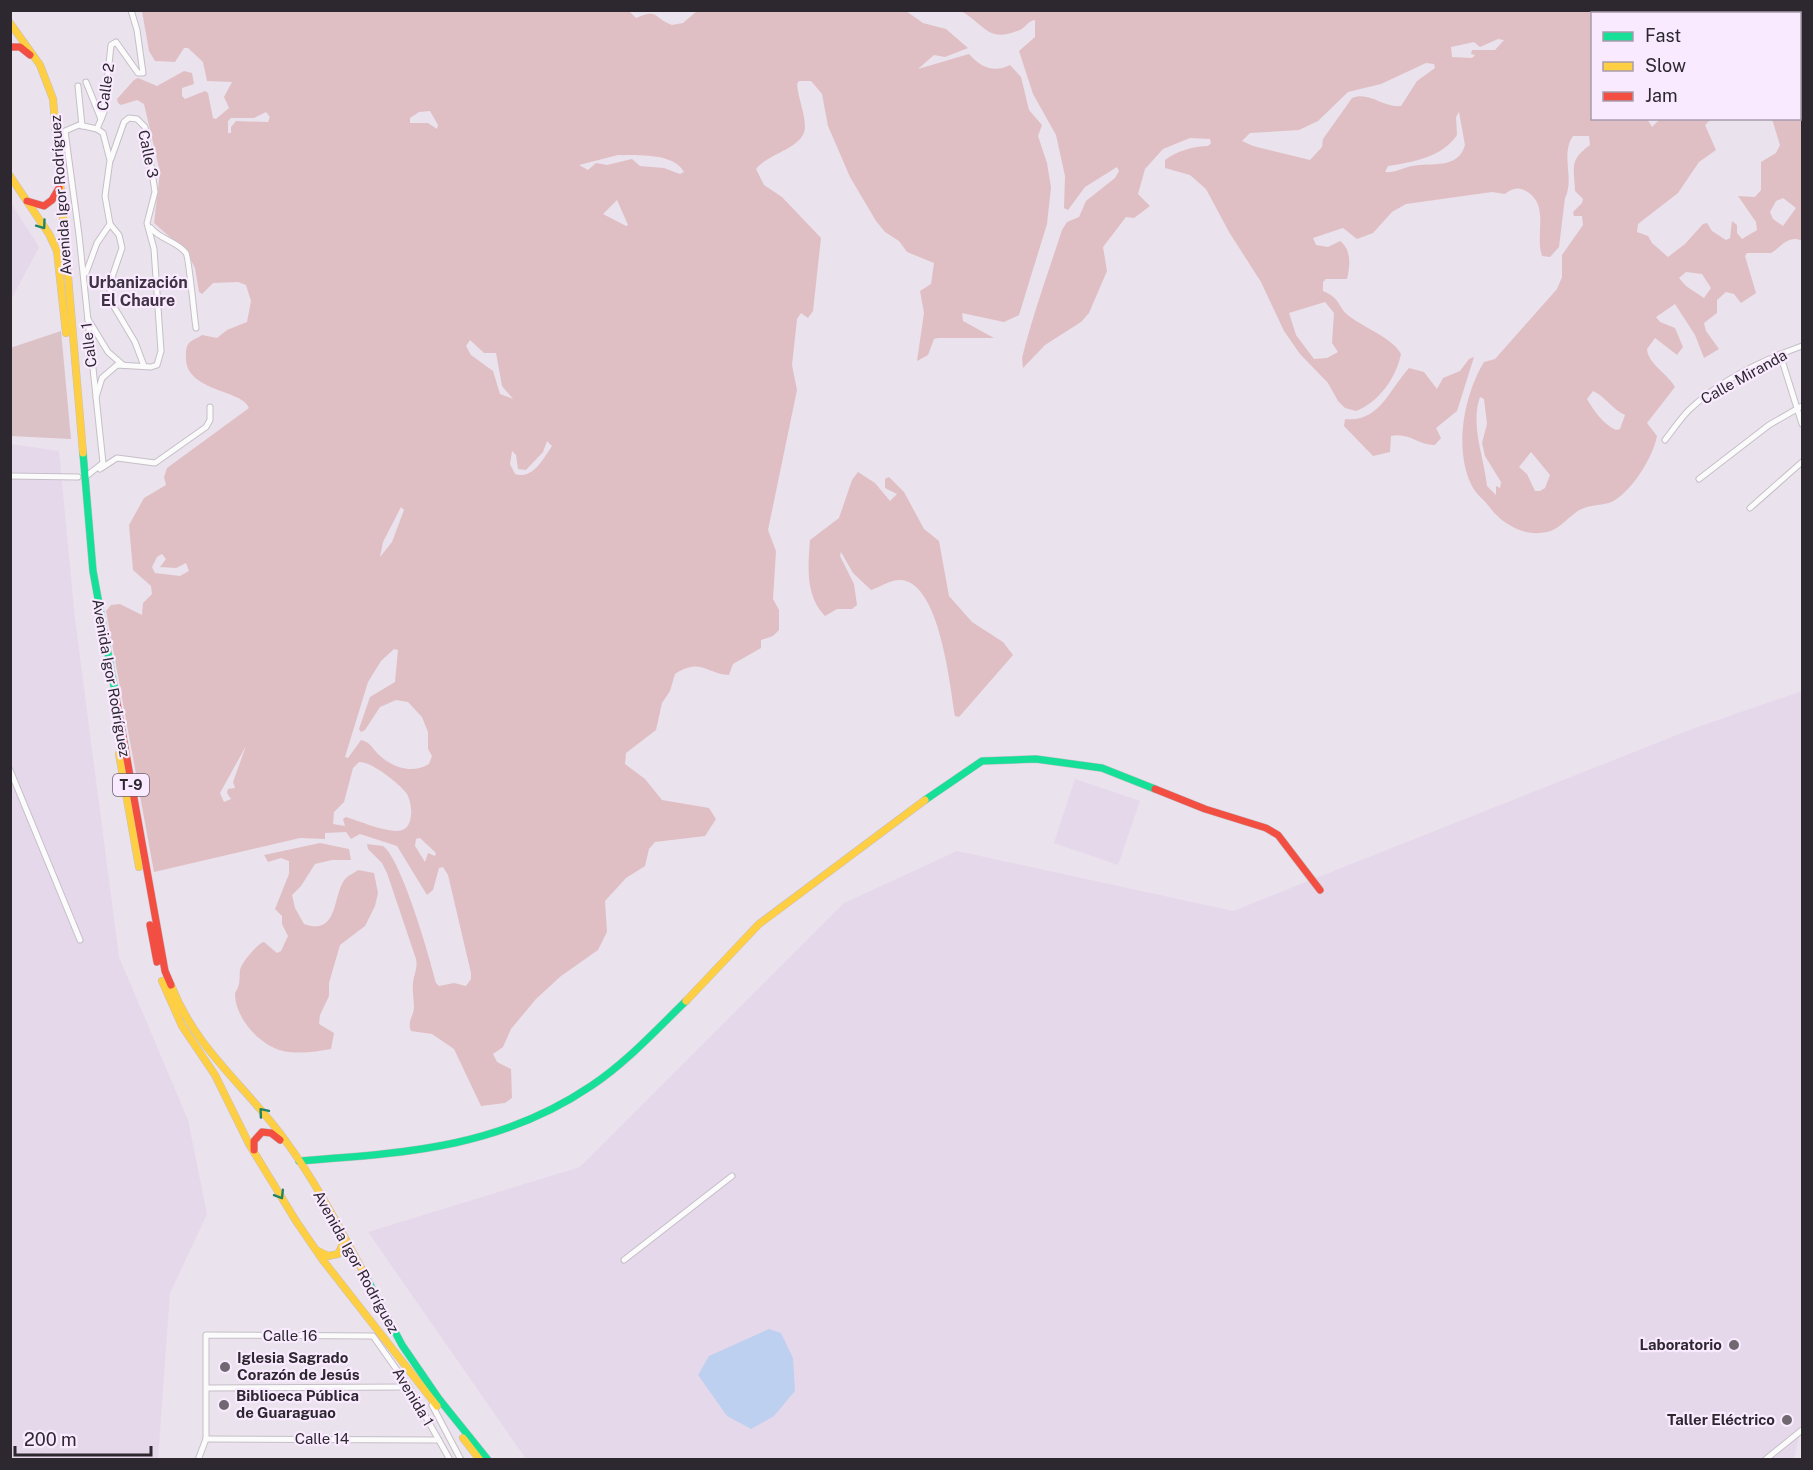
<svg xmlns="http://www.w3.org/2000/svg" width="1813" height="1470" viewBox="0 0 1813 1470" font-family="'Public Sans',sans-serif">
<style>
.built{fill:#e6d8eb}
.green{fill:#dac2c7}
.forest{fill:#e0bfc4;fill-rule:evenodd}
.water{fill:#bed0ef}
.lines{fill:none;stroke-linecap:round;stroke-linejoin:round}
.street-casing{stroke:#c5bfc7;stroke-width:7}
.fast-casing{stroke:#c5bfc7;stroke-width:8}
.slow-casing{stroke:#c5bfc7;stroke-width:8}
.jam-casing{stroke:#c5bfc7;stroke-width:8}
.street{stroke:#fcfbfc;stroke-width:5}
.fast{stroke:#16e098;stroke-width:7}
.slow{stroke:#ffcf43;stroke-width:7}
.jam{stroke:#f24e42;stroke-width:7}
.oneway{stroke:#228464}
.poi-dot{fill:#6f6871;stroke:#f9eaff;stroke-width:2}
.labels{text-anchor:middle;stroke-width:4.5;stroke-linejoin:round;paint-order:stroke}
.shield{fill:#f9eaff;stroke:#6a626d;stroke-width:1.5}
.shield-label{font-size:14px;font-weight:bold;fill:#2d272f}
.street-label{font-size:15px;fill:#2d272f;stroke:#f9eaff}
.poi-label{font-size:15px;font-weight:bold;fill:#2d272f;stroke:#f9eaff;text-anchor:end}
.neighbourhood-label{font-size:16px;font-weight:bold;fill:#3f3343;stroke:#f9eaff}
</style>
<rect width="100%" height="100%" fill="#eae2ec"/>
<g class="built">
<polygon points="11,203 39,247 11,300"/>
<polygon points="11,444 59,451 75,619 119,957 188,1120 207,1214 170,1293 158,1459 11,1460"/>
<polygon points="1802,691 1802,1423 1794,1459 526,1459 368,1232 580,1167 844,903 957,851 1233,911 1692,729"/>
<polygon points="1075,779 1140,801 1118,865 1054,843"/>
</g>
<polygon class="green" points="61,331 71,439 11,436 10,348"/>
<g class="forest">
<path d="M628,10l8,8c23,-10 17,0 36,7l11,-2 14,-12h209l17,12 23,6 22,19 -23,9 -11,-2 -16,14 51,-15c12,14 25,19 41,11l11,12 8,33 13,15 -4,11 9,27 4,24 -4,37 -28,91 -15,7 -42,-9 1,8 31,17h-56l-4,1 -6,16 -11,6 7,-48 -4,-22 11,-7 3,-21 -27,-11 -8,-11 -14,-9 -9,-11 -26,-44 -22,-51 -6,-32 -11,-13h-12l-2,3c1,14 8,29 8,43 0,21 -37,26 -49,42l8,16 18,12 39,41 -8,73 -5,7 -7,-5 -4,6 -5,46 5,25 -29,140 8,21 -3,48 6,11v20l-6,6 -12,4v8l-28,16 -4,11c-22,-1 -29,-18 -54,-1l-5,17 -8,12 -6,27 -30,23 -1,11 20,15 17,21 47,8 7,11 -11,17 -50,6 -6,7 -4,17 -19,12 -21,23 2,31 -9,18 -37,26 -25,23 -25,30 -8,18 -10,7 4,8 14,7 1,29 -7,5 -24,3 -27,-57 -22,-15 -21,-3c-4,-10 2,-13 3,-23 0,-9 -2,-17 -1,-25 1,-10 5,-14 3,-24l-29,-86 -5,-10 -14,-14 -1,-5 16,2c18,12 47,112 53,137l3,3 15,-3 12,3 5,-7v-6l-23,-98 -5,-8 -4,1 -6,22 -6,5 -30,-49 -37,-12 -9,5 -5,-7 -21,1v6l-25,-1 -146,34 -48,-261 5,-6 9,-1 22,11 1,-12 9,-9 -1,-8 -18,-16 -4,-45 15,-27 22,-13 -2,-8 3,-9 82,-60c-6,-19 -66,-16 -63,-53 0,-5 0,-9 4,-13 4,-3 8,-4 12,-7l15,3 10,-8 20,-8 4,-21 -5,-16 -8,-3 -25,1 -11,11 -3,-2 -4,-24 -8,-16 -33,-29 6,-51 -16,-68 -7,-4 -16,5 -3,-2 -1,-4 17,-19 4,-2 19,8 27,-15 8,2 2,11 -12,4v8l3,3 20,-8 3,2 5,25 3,1 13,-11 -5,-11 8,-15 -25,-1 -4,-19 -15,-14h-4l-9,14 -20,-1 -6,-10 -7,-40zM430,111l8,14 -1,4 -9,-6h-18v-5l9,-6zM266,112l4,5 -2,5 -32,-1 -5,6v6h-3v-12l3,-3h23zM618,155c19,1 55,-3 66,17l-4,2 -16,-6 -24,-2 -8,-7 -25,6 -11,-2 -8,7 -9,-5zM617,200l11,25 -2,1 -23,-12zM470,340l14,13h12l6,33 11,13 -13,-5 -7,-23 -22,-16 -5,-9zM547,441l5,5c-9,13 -19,34 -37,28l-5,-10 2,-13 4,4 2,14 8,1 17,-18zM401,507l3,3 -12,32 -12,15 3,-15zM162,554l4,5 -6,8 16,1 10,-5 3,8 -9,5 -25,-3 -3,-6 5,-10zM394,649l4,1 -3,32 -25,15 -11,32 2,3 4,-2 15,-23 16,-7 12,2 14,15 6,15v17l4,7 -3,8c-16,10 -36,4 -50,-9 -6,-6 -9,-13 -18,-15l-13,18 -3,-1 23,-75 13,-21zM246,746l-13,36 2,6 -7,1 -1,4 4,6 -7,3 -4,-9zM359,762c12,-1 41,22 48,32 6,11 8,38 -11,37 -17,-1 -34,-9 -50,-14l-3,2 2,7 -12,-2 1,-12 10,-10 9,-34zM420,838l16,15 -1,3 -7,-3 -3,9 -10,-16 1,-7z"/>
<path d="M961,11h731l-2,3h-98v104l55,1 5,8 8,-8h51l-6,6 11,25 -17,12 -21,31 -40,31 -1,8 11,4 4,7 16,14 17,-13 18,-20 4,-1 5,8 14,9 4,-2 2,-17 5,4v8l5,6 15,-9 -1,-8 -18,-26 17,1 6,-7v-28l15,-9 4,-8 -8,-26 28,-1v-32l2,-4v159c-13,-7 -21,6 -31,12h-24l-2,3 11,37 -15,10 -7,-9 -8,-2 -9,8v13l-13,10 2,8 13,18 -15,9 -9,-23 -20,-31 -19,13 4,5 15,6 8,19 -6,8 -22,-17 -8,11c1,15 21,25 28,38l-28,36 10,13c-4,21 -24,53 -42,64 -9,6 -21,4 -31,8 -14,5 -22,21 -37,24 -22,5 -43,-7 -56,-23 -6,-9 -16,-15 -20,-25 -17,-36 -7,-89 13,-122l11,-3 62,-70 5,-12v-22l21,-30 -1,-9h-8l-1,-4 9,-9 1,-4 -8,-8c-1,-24 -6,-31 15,-46l-1,-9h-16c-13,19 2,42 -8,62l-6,49 -9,10 -8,-1 -1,-4c-5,-20 8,-48 -15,-61 -8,-5 -15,-2 -21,3l-13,-2 -86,12 -14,8 -19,21 -16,6 -14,-11 -30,10 3,7 12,2 12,-6c12,9 10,25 7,38h-21l-3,3v9c19,8 14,16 26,25 14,11 45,23 52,38 -5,24 -22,48 -45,57l-11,-3 -7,-7 -10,-18 -28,-29 -16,-23 -23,-49 -32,-50 -23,-43 -16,-14 -25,-7v-8c12,-9 29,-14 43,-14l3,-3 -1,-4 -20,-1 -27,11 -18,20 -7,25 12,12 -16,12 -8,-1 -23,30 4,24 -18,42 -8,9 -36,23 -22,23 -1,-10c11,-44 26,-85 40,-128l5,-8 12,-5 7,-16 29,-23 4,-7 -2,-4 -32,20 -17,23 -4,-2 1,-32 -9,-41 -23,-41 -14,-43 16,-14v-17c-7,1 -9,7 -15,10 -33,13 -33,-4 -59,-19zM1498,39l6,1 -9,10h-23l-1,4 4,1 -3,3 -20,-1 -1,-10 23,-5 6,5zM1426,63l8,1 1,4 -18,13 -16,25c-18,2 -32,-15 -49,-8l-29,41 -1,8 -12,13 -57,-14 -11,-5 8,-8 49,-3 19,-9 30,-29 33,-8zM1459,112l6,33c-7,25 -34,17 -53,21 -10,2 -17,7 -27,6l3,-6c26,-4 54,-9 69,-31l-1,-18zM1783,198l13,10 -13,18 -10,-7 -3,-7 6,-11zM1686,272l16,2 9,14 -7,10 -18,-12 -7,-8zM1325,302l9,11 -2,30 6,9 -11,6 -13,1 -18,-24 -7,-22zM1593,391c13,6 20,19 32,24l-5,14 -4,1c-13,-6 -22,-19 -29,-31zM1480,397l4,2 3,25 -5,19 3,13 16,26 -1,6 -4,-2v9l-9,-9c-3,-29 -17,-61 -7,-89zM1531,452l19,23 -5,13 -5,3h-5l-8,-17 -8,-7z"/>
<path d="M1474,357l-17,54 -21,17 5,10 -6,7c-15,1 -26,-13 -44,-9l-1,16 -17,4 -29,-30 1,-7c34,4 44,-29 64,-51l15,4 13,17 6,-11 17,-7 9,-12z"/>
<path d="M858,472l17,11 15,18 7,-7 -12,-6v-9l4,-2 15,15 20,37 15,12 10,55 23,26 31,20 10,13 -54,62 -4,-1c-5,-30 -15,-133 -54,-136 -10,-1 -21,7 -30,10l-18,-17 -12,-21 -1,4 14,28 3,21 -5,4h-15l-12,7c-20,-20 -17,-50 -15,-76l29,-22 13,-38z"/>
<path d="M320,843l29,6 2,11h-19l-17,4 -14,22 -9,9 3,13 9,16c33,12 29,-25 39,-42 3,-6 10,-8 15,-12l16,3 4,20 -3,13 -10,20 -25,19 -11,38v13l-9,19 -1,9 15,9 -3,16c-15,3 -33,5 -48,2 -23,-5 -49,-34 -48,-58 6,-9 4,-14 5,-23 1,-7 19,-28 24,-28l13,11 4,-2 7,-15 -6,-12v-8l-7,-7 14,-35v-13l-8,-3 -13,4 -4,-7z"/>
</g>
<polygon class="water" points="769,1329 781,1333 793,1358 795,1391 774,1416 751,1429 727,1416 698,1375 709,1356"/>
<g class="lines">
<defs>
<g id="street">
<polyline points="131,10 137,30 143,73 138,73 116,42 111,45 104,112 97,129 103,133 110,160 105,196 110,224 119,235 122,248 110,283 110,300 135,342 144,366"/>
<polyline points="86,82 101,119"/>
<polyline points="78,86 82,126"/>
<path d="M151,228c8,11 26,13 35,25 3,4 8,63 10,75"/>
<polyline points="86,273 97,243 110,224"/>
<polyline points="88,319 108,352 123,365"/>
<polyline points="1780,354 1802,424"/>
<polyline points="96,397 102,378 117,365 151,367 157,365 161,351 154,249 147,223 155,192 145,127 137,119 129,118 124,122 111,159"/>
<path d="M1665,440c8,-10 15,-21 24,-30 30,-29 74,-50 113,-64"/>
<polyline points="100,469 117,458 155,463 206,427 210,420 210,407"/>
<polyline points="10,476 78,477"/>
<polyline points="85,477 103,463 79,235 65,131 79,125 97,129"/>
<polyline points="1699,479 1769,425 1802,406"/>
<polyline points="1750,508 1802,462"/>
<polyline points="10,770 80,940"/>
<polyline points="624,1260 732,1176"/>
<polyline points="208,1388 409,1387"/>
<polyline points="432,1405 461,1460"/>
<polyline points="206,1439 439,1440"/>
<polyline points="198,1460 206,1439 206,1335 373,1336 409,1387 450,1460"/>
<polyline points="1765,1460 1802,1430"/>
</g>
<g id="fast">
<polyline points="83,453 93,571 115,692"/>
<polyline points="925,800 982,761 1036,759 1102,768 1155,789"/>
<path d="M299,1161c107,-8 200,-13 292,-75 35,-23 65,-56 95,-85"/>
<polyline points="365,1275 402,1345 439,1399 488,1460"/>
</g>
<g id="slow">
<polyline points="10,23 40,65 53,99 83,453"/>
<polyline points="10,176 49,234 57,251 66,333"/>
<polyline points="119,754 139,867"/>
<polyline points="162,981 182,1026 215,1075 249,1144 296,1221 322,1259 437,1406"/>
<path d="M171,985c25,65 74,100 114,155 31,42 55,89 80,135"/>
<polyline points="686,1001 759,924 925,800"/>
<polyline points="318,1251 328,1256 338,1254 343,1244 341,1233"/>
<polyline points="463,1438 480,1460"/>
</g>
<g id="jam">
<polyline points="10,47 20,47 30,55"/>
<polyline points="27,201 44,206 52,200 59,188"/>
<polyline points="115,692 165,971 171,985"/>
<polyline points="1155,789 1205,809 1266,828 1278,835 1320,890"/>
<polyline points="150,925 157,962"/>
<polyline points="254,1150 254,1141 262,1132 271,1133 280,1140"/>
</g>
</defs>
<use href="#street" class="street-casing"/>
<use href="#fast" class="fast-casing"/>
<use href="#slow" class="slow-casing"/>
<use href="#jam" class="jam-casing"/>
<use href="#street" class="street"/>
<use href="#fast" class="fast"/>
<use href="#slow" class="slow"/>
<use href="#jam" class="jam"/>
</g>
<defs><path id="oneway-chevron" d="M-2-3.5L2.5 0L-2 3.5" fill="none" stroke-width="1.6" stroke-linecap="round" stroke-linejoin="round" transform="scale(1.5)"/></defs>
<g class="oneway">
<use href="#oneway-chevron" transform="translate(42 225) rotate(54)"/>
<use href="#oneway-chevron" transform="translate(263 1112) rotate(-130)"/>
<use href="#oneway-chevron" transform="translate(280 1195) rotate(58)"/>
</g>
<g class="poi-dot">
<circle cx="1734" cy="1345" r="6"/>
<circle cx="225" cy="1367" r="6"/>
<circle cx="224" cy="1405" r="6"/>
<circle cx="1787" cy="1420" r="6"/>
</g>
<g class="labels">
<rect class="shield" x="113" y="774" width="36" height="22" rx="4.5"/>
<g class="shield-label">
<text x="131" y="790">T-9</text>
</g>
<g class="street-label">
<text transform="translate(106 87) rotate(-82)" y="5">Calle 2</text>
<text transform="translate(148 154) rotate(78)" y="5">Calle 3</text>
<text transform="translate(61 195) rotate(-94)" y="5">Avenida Igor Rodríguez</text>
<text transform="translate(89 345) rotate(-97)" y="5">Calle 1</text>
<text transform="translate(1744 377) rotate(-29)" y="5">Calle Miranda</text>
<text transform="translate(111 678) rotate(80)" y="5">Avenida Igor Rodríguez</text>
<text transform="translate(356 1262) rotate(61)" y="5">Avenida Igor Rodríguez</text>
<text x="290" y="1341">Calle 16</text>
<text transform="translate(413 1397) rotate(59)" y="5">Avenida 1</text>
<text x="322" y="1444">Calle 14</text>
</g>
<g class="poi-label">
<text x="1722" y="1350">Laboratorio</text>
<text x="237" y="1363" text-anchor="start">Iglesia Sagrado<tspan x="237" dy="17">Corazón de Jesús</tspan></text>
<text x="236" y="1401" text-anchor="start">Biblioeca Pública<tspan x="236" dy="17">de Guaraguao</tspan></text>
<text x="1775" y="1425">Taller Eléctrico</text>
</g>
<g class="neighbourhood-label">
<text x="138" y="288">Urbanización<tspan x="138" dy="18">El Chaure</tspan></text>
</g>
</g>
<rect width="1813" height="1470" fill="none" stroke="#2d272f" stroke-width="24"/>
<rect x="1591" y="12" width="210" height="108" fill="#f9eaff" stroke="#a79cac" stroke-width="1.5"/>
<rect x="1603" y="32" width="30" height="9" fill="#16e098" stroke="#a79cac" stroke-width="1.5"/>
<text x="1645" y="42" font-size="18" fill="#2d272f">Fast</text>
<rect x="1603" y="62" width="30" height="9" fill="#ffcf43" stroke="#a79cac" stroke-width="1.5"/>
<text x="1645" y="72" font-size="18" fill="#2d272f">Slow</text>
<rect x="1603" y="92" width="30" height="9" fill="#f24e42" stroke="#a79cac" stroke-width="1.5"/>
<text x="1645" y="102" font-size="18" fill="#2d272f">Jam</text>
<path d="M15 1446v9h136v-9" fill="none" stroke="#2d272f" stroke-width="3"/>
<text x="24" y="1446" font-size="18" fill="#2d272f" stroke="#f9eaff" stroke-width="4.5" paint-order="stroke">200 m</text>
</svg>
